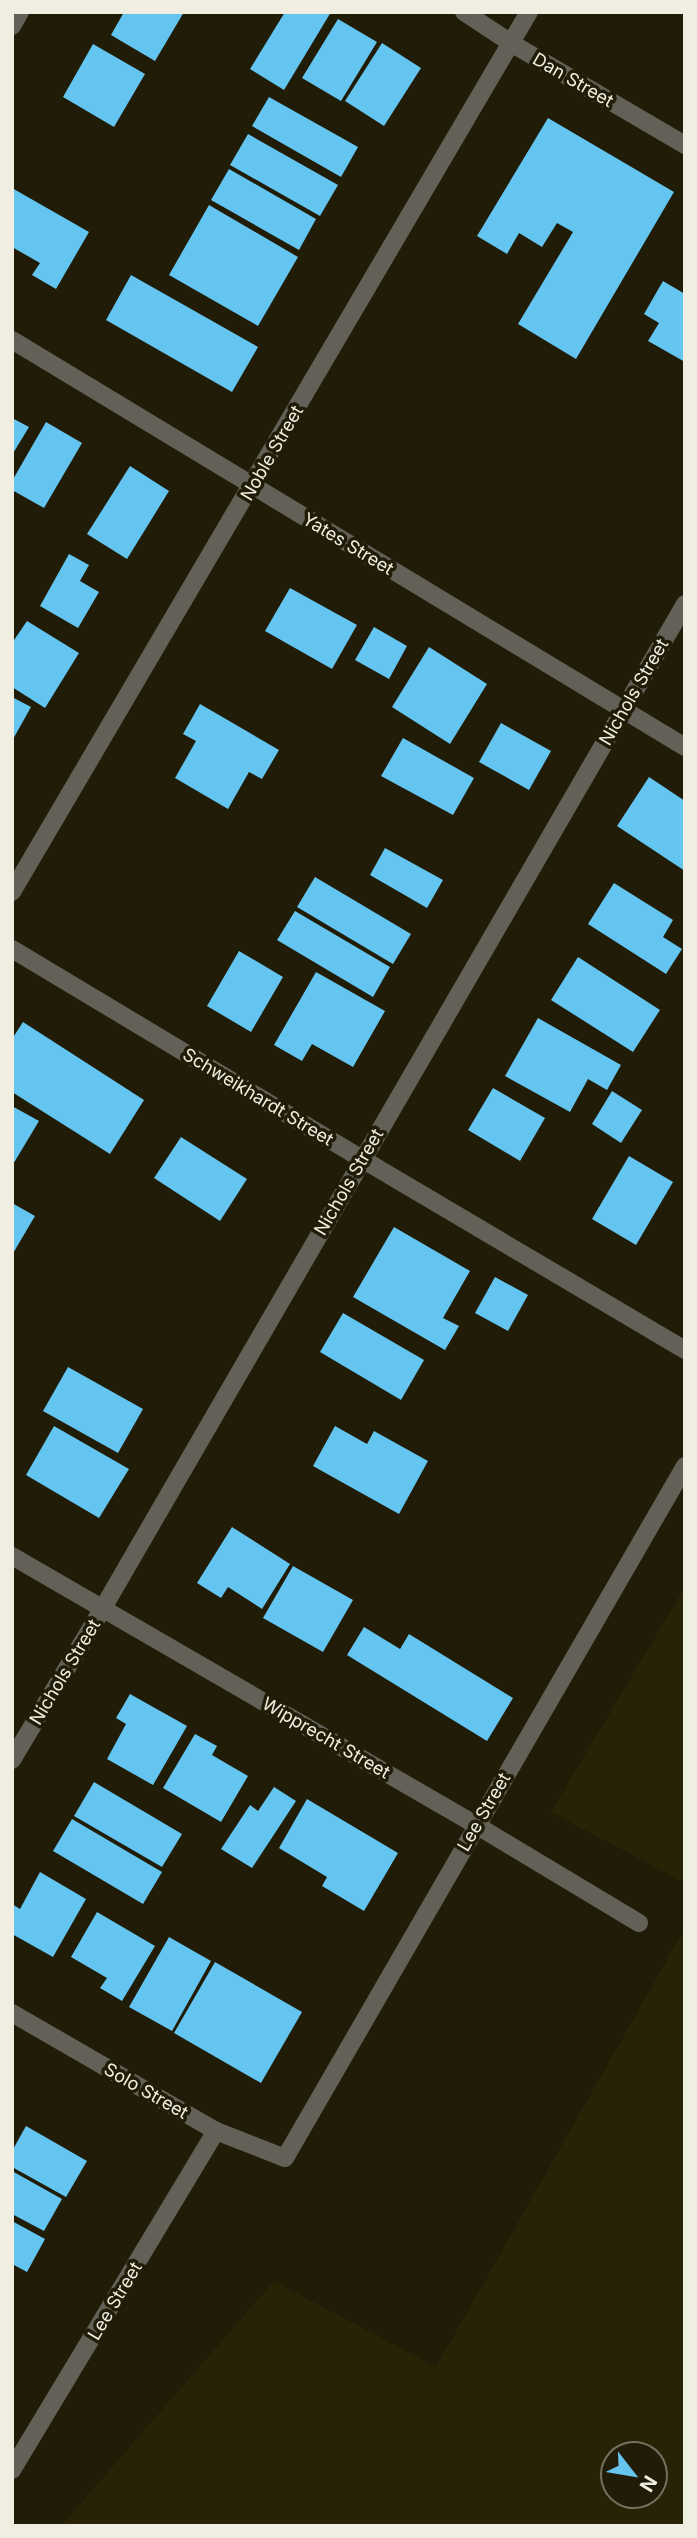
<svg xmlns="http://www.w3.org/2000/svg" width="697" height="2538" viewBox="0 0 697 2538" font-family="Inter,sans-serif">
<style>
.built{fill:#282306;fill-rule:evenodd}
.building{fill:#64c5f0}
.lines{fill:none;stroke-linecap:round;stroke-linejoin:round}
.street{stroke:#636157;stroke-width:18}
.labels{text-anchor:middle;stroke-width:7;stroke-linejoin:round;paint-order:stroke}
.street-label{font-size:18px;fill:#f0eee1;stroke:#201c07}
</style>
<rect width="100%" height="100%" fill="#201c07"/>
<g class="built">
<polygon points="685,1587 685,1883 551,1812"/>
<path d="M685,1928v598h-624l213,-245 162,86zM613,2454h42v42h-42z"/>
</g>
<g class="building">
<polygon points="124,12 184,12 155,61 111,35"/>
<polygon points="285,12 331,12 284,90 250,69"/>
<polygon points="338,19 377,42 341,101 302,78"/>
<polygon points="382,43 421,68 384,126 345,101"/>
<polygon points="93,44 145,74 114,127 63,97"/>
<polygon points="269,97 358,147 341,177 252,126"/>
<polygon points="548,118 674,192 576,359 518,324 573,232 557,223 542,247 519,233 507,254 477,236"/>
<polygon points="248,134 338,185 320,216 230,165"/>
<polygon points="229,169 316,219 299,250 211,200"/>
<polygon points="12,188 89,232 56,289 32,275 40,263 12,247"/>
<polygon points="209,205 298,257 258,326 169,275"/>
<polygon points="131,275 258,347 232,392 106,320"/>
<polygon points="663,281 685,294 685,362 648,341 659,323 644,314"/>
<polygon points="12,418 29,427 12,455"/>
<polygon points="46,422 82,443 44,508 12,490 12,481"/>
<polygon points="130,466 169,491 127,559 87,534"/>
<polygon points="69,554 89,565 80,581 99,592 78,628 40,606"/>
<polygon points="290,588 357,625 332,669 265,631"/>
<polygon points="27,621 79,653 45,708 12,687 12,643"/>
<polygon points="374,627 407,646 389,679 355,660"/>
<polygon points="429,647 487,684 450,744 392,707"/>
<polygon points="12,697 31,707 12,741"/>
<polygon points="200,704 279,750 262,779 249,772 228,809 175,778 196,741 183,734"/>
<polygon points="501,723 551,751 529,790 479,762"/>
<polygon points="403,738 474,778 453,815 381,776"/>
<polygon points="649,777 685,801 685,871 617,826"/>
<polygon points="385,848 443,880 427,908 370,875"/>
<polygon points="315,877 411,934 393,964 297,907"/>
<polygon points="614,883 673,920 663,937 682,949 666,974 588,924"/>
<polygon points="295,911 390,967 373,997 277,940"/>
<polygon points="239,951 283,977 251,1032 207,1006"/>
<polygon points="578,957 660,1010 633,1052 551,1000"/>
<polygon points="316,972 385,1011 353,1067 312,1044 302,1061 274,1045"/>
<polygon points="538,1018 621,1065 607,1090 588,1079 570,1112 505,1076"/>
<polygon points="23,1022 144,1100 110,1154 12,1092 12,1039"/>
<polygon points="493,1088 545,1118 520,1161 468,1130"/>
<polygon points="612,1091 642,1110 621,1143 592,1124"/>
<polygon points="12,1106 39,1121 12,1166"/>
<polygon points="181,1137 247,1179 220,1221 154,1178"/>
<polygon points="629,1156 673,1182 636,1245 592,1219"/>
<polygon points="12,1203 35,1216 12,1255"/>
<polygon points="394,1227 470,1271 443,1318 459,1326 445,1350 353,1297"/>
<polygon points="495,1277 528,1295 508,1331 475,1313"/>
<polygon points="343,1313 424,1360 401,1400 320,1352"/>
<polygon points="68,1367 143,1409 118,1453 43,1411"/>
<polygon points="54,1426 129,1469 99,1518 26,1475"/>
<polygon points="335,1426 367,1444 374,1431 428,1461 399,1514 313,1466"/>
<polygon points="232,1527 290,1564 262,1609 228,1587 221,1598 197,1583"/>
<polygon points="293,1566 353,1600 323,1652 263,1618"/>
<polygon points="364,1627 400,1649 409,1634 513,1698 487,1741 347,1655"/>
<polygon points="130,1694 187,1726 153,1785 107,1759 126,1724 116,1718"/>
<polygon points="195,1734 217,1746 212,1755 248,1776 221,1822 163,1788"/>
<polygon points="94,1782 182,1834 162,1867 74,1816"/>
<polygon points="274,1787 296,1801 252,1868 221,1849 250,1805 258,1811"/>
<polygon points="307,1799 398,1853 364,1911 322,1886 327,1877 279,1848"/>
<polygon points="72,1819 162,1872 143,1904 53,1851"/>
<polygon points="40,1872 86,1899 53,1957 12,1934 12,1904 20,1909"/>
<polygon points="97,1912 155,1946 122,2001 100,1988 107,1978 71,1957"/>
<polygon points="169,1937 211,1961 172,2031 129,2007"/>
<polygon points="215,1962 302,2012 261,2083 174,2033"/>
<polygon points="26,2126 87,2161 66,2197 12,2167 12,2151"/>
<polygon points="12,2171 62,2199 44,2231 12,2214"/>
<polygon points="12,2221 45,2239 27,2272 12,2264"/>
</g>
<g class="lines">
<g class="street">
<polyline points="464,12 511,43 685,145"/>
<polyline points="12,26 20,12"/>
<polyline points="12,340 685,747"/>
<polyline points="12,892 529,12"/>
<polyline points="12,949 362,1159 685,1350"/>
<polyline points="12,1556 476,1825 639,1923"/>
<polyline points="12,1760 103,1608 685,604"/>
<polyline points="12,2013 216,2131 285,2158 685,1466"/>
<polyline points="12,2470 216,2131"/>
</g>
</g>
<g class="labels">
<g class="street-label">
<text transform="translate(573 80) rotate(30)" y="6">Dan Street</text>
<text transform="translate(272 453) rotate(-60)" y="6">Noble Street</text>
<text transform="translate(348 544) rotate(31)" y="6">Yates Street</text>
<text transform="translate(634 692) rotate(-60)" y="6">Nichols Street</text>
<text transform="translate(258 1097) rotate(31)" y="6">Schweikhardt Street</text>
<text transform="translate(349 1182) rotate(-60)" y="6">Nichols Street</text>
<text transform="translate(65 1672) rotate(-59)" y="6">Nichols Street</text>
<text transform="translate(326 1738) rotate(30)" y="6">Wipprecht Street</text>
<text transform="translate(484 1812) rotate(-60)" y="6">Lee Street</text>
<text transform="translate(146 2091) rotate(30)" y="6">Solo Street</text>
<text transform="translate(115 2301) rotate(-59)" y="6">Lee Street</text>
</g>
</g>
<rect width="697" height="2538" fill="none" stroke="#f0eee1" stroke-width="28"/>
<g transform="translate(634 2475) rotate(121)"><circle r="33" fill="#201c07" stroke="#73705e" stroke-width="2"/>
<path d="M0-5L12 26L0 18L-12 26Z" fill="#66c4ef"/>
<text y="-10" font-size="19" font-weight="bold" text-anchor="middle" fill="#f0eee1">N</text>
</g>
</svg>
